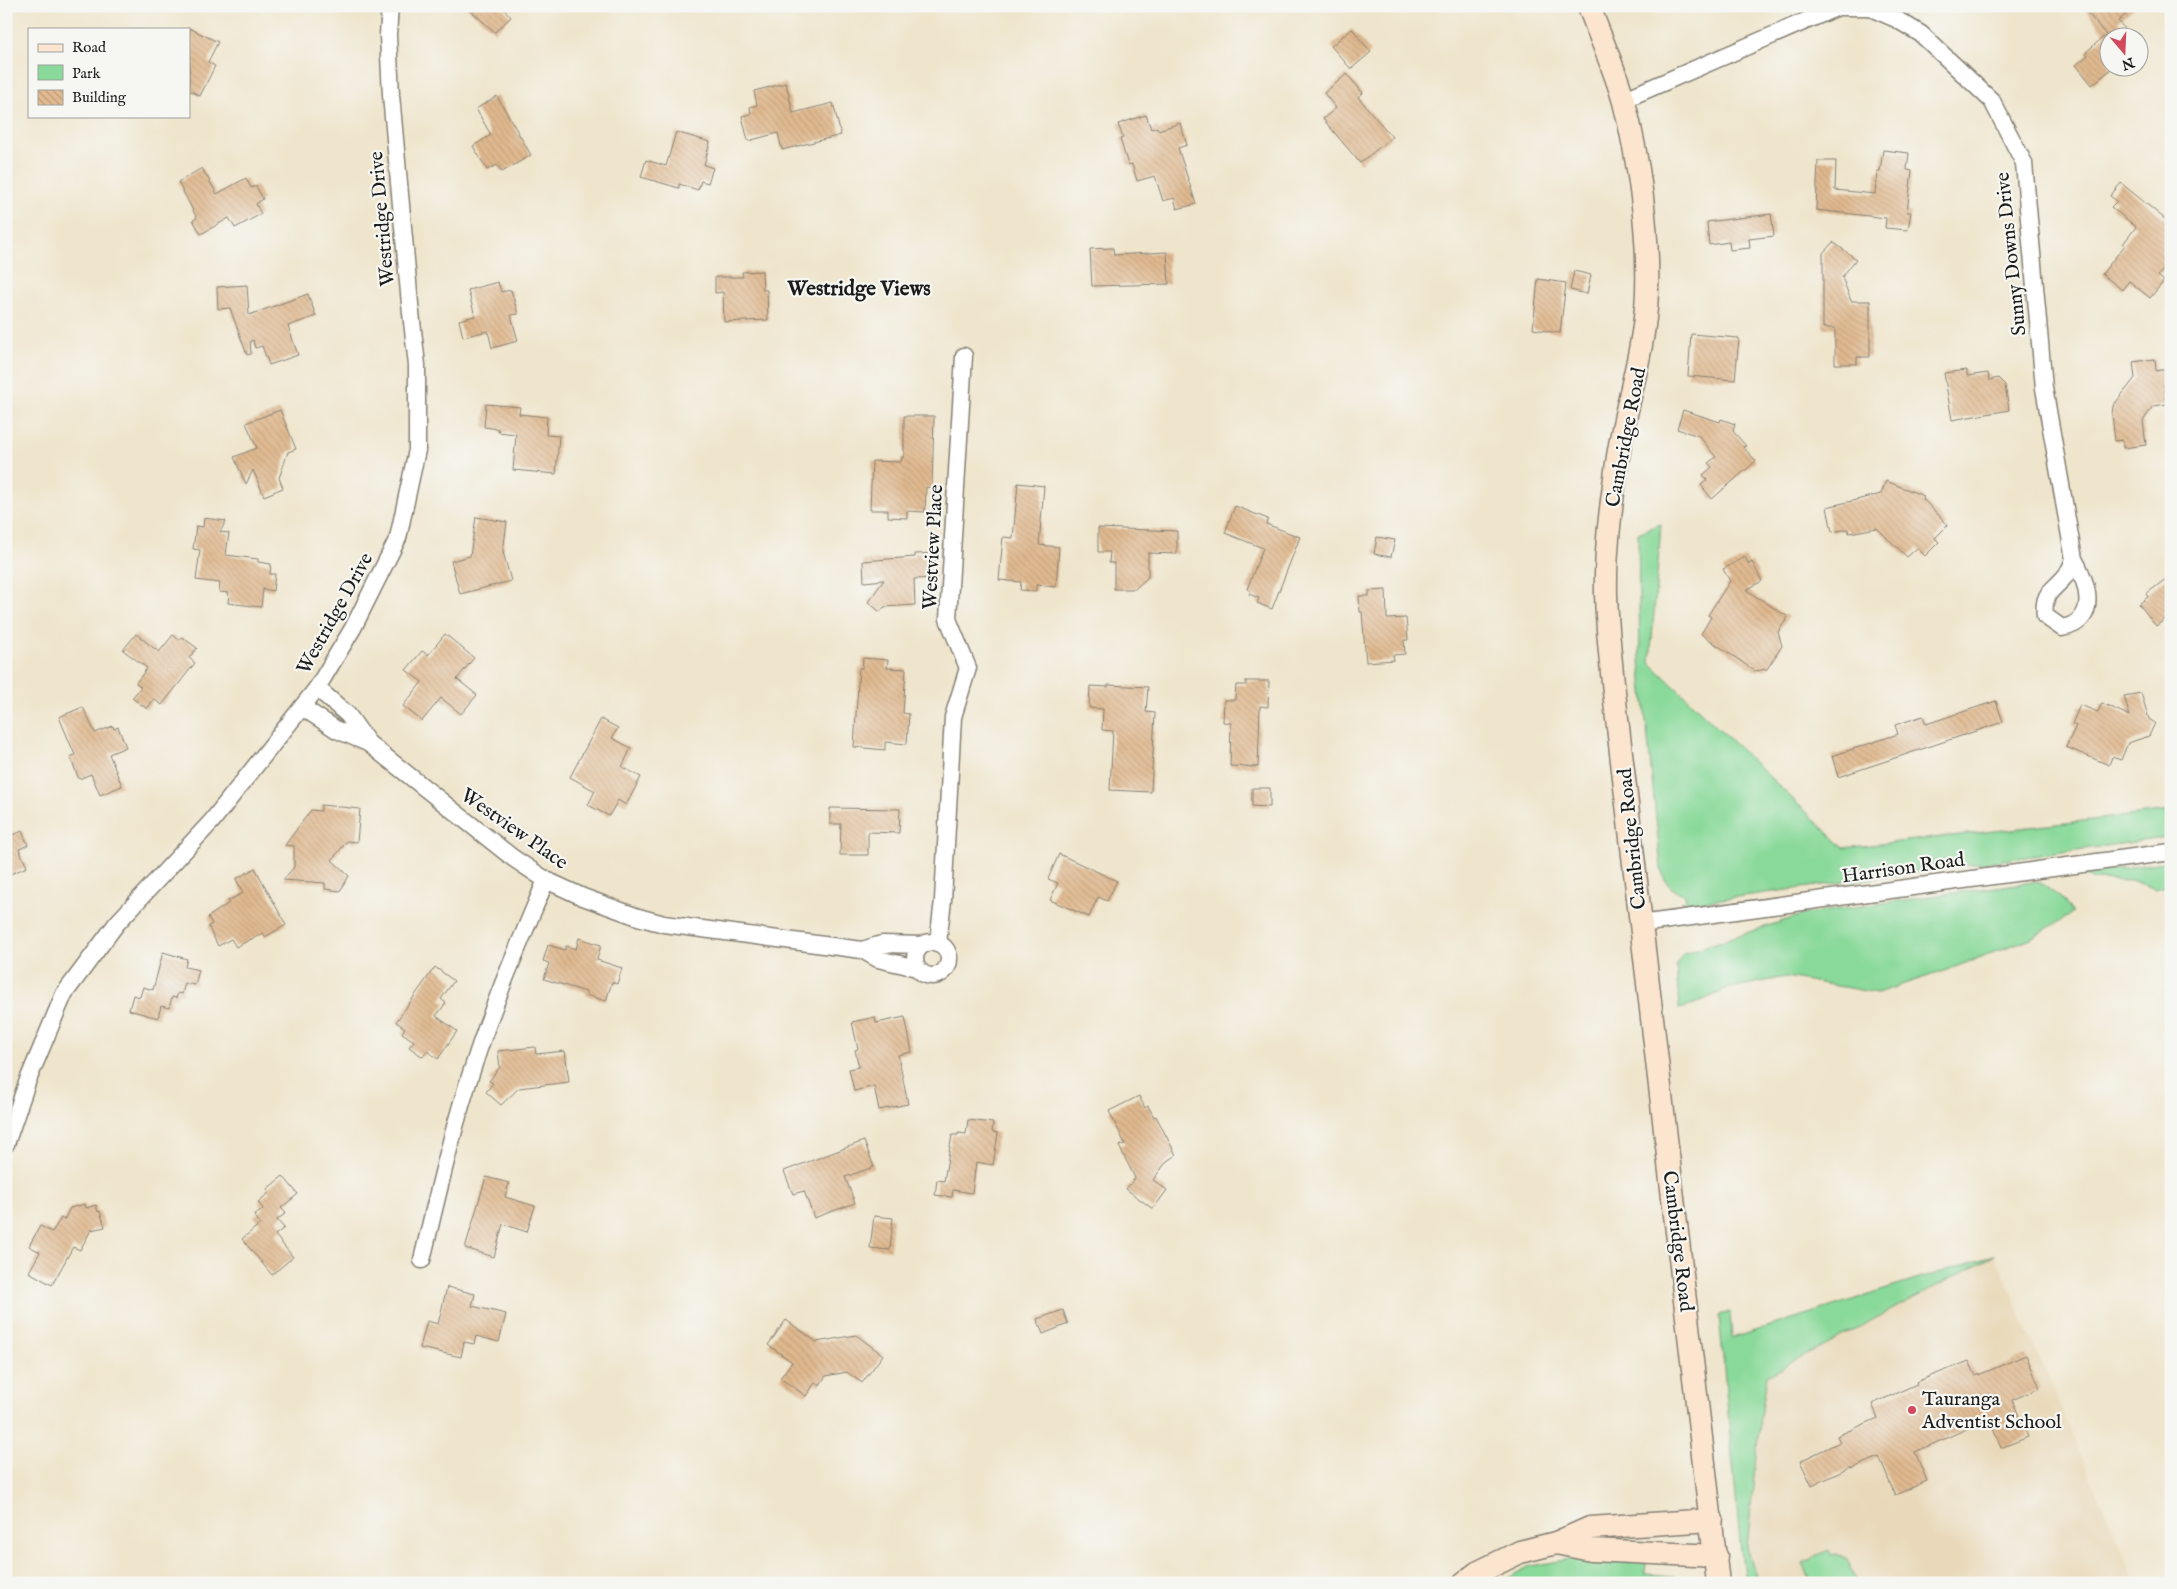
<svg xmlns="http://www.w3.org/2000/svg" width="2177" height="1589" viewBox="0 0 2177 1589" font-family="'IM FELL English',serif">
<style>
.built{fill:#e9d9ba}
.green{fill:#89d99a;stroke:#527a5b}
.building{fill:url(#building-back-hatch)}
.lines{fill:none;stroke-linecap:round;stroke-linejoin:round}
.street-casing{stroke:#868074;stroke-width:19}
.secondary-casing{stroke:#868074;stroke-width:25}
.street{stroke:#fff;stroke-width:16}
.secondary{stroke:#fbe5cf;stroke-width:22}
.poi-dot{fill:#d1495b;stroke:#f6f6f2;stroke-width:2}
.labels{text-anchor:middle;stroke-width:4.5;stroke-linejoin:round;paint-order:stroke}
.street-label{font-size:20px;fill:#1c1c1c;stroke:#f6f6f2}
.poi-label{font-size:20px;fill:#1c1c1c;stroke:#f6f6f2;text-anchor:start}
.neighbourhood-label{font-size:21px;font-weight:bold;fill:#1c1c1c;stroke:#f6f6f2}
</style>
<defs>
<pattern id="building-back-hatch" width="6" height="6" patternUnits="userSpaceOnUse" patternTransform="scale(1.25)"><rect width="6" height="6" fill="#e0b98f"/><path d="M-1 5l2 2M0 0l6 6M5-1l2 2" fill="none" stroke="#c09e7b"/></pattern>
</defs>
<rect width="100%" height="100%" fill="#f6f6f2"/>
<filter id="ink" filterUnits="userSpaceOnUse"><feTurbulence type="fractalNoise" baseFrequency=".02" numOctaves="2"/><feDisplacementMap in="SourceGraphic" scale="10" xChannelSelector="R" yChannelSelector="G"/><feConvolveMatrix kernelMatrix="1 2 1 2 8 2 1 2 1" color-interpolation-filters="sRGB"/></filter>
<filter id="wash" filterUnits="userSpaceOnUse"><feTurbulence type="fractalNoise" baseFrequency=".0096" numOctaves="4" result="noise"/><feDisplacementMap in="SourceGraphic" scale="20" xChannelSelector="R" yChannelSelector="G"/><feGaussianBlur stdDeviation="1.12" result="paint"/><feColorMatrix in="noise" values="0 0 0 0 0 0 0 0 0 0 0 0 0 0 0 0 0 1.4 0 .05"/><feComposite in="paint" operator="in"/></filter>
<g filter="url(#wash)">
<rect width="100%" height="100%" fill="#efe5cc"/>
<polygon class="built" points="1995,1255 2136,1583 1757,1583 1747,1548 1757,1445 1767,1376"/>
<g class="green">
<path d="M1661,524l-11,139 194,185 327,-37v26l-485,67 -1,-10c-16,-4 -20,-12 -24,-26l-21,-207 -2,-128z"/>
<polygon points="2171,861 2171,885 2155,889 2134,881 2094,880 2084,874"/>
<polygon points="2038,881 2062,899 2073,913 2031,938 1947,970 1877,993 1786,977 1730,988 1690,1006 1679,1009 1676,964 1684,953 1805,914"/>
<polygon points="1995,1255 1767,1376 1757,1445 1747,1548 1758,1583 1745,1583 1740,1542 1719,1315 1730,1312 1732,1338"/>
<polygon points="1829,1550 1831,1555 1836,1554 1847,1559 1857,1582 1811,1583 1803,1562"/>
<polygon points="1576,1558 1646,1563 1645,1574 1675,1576 1681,1583 1499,1583 1531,1566"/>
</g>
<g id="blocks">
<g class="building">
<polygon points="465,6 501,6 511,17 495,32"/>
<polygon points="2082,6 2136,6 2118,21 2126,30 2117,38 2110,38 2110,70 2092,85 2076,65 2088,55 2086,52 2106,35"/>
<polygon points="189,28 218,42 208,62 215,66 200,96 189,90"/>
<polygon points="1352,29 1371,52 1351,69 1331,46"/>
<polygon points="1347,74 1363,93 1358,97 1392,137 1360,163 1323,119 1336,108 1324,93"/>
<polygon points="786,83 793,113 833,103 841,135 782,150 778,133 748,141 742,116 751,114 750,107 757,105 754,91"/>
<polygon points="497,96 531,155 502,172 497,165 487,170 473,146 491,135 476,109"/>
<polygon points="1146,115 1151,129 1157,127 1158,130 1180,123 1187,145 1178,148 1196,204 1177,209 1174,198 1163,201 1155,176 1137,181 1132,164 1128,165 1120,139 1123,138 1118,124"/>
<polygon points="676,132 710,142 704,165 713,168 708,183 701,181 698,190 679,184 679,188 641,177 646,160 666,166"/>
<polygon points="1883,150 1909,153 1907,170 1912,171 1907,212 1911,212 1908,230 1885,228 1886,218 1816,210 1818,161 1836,161 1835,190 1875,194 1877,171 1880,171"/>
<polygon points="202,168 217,194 246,178 251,188 256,186 263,199 256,204 261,214 235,228 229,218 201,234 193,220 197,218 178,182"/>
<polygon points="2121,183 2171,224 2171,260 2158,276 2164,281 2150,298 2129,281 2122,290 2102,274 2125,245 2123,244 2136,227 2111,207 2117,201 2110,196"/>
<polygon points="1771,214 1774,236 1749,239 1750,248 1730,250 1729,242 1709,245 1707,222"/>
<polygon points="1833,242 1856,259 1842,277 1851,301 1870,301 1870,357 1857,357 1857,364 1835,364 1835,328 1823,328 1823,253"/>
<polygon points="1113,248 1114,255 1167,252 1169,284 1092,286 1090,249"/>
<polygon points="762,271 763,290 767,290 768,320 724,322 723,292 715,293 715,277 743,277 742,272"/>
<polygon points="1574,271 1591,275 1587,294 1570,290"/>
<polygon points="1538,279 1566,283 1560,333 1533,329"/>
<polygon points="498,282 501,292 511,290 518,314 511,315 518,341 492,348 488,331 463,337 459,320 475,316 468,290"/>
<polygon points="247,285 249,315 308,294 316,316 288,326 298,355 269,365 262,346 255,348 253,340 250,341 251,354 247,355 230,308 218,309 217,287"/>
<polygon points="1691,334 1739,338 1735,380 1688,376"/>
<polygon points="2155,359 2156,371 2171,368 2171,383 2164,384 2167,404 2153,406 2143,421 2146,445 2123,448 2122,440 2115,441 2112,414 2113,406 2135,378 2133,362"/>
<polygon points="1967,370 1967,376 1988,373 1989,380 1998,378 2005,385 2009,410 1952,420 1944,373"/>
<polygon points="486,404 520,407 519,414 547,417 546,435 559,436 556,474 513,470 516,434 498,432 499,429 484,427"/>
<polygon points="280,410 296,449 288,452 279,478 283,488 264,496 253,470 246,484 234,457 257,448 246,423"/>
<polygon points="1683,410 1720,422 1721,419 1735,424 1733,431 1746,446 1743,447 1756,461 1712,499 1701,485 1707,480 1703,475 1712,467 1708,463 1716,457 1699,436 1677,429"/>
<polygon points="904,416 934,416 932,488 926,487 925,512 907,511 907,518 888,517 888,510 870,510 872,461 901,462 902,457 904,457"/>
<polygon points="1886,481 1924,496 1923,499 1948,525 1935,538 1939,542 1925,556 1917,548 1907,557 1877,528 1849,533 1848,529 1832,532 1827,507 1881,494"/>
<polygon points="1018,483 1044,486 1039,545 1059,547 1056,587 1036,585 1036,591 1020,590 1021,582 999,580 1003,537 1013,538"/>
<polygon points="1235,506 1268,519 1266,524 1300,537 1272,609 1257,603 1259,598 1249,594 1251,591 1247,589 1263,548 1225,533"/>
<polygon points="476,517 507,522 503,552 511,581 460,594 451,561 470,556"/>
<polygon points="204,518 226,521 220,532 229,533 226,555 258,559 258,562 271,564 270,574 275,574 273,591 263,589 261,607 228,603 229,593 219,592 220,583 196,580 200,550 193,549 196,526 203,527"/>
<polygon points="1098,528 1177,531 1177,554 1148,553 1148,577 1135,589 1114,589 1114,563 1109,563 1110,552 1098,552"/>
<polygon points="1377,537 1395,540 1391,557 1374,554"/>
<polygon points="935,553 936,578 914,579 915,605 884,607 880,612 868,602 884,580 864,582 863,561 915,557 915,554"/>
<polygon points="1745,557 1749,564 1752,562 1762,581 1746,590 1788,617 1778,632 1782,646 1767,669 1755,671 1701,634 1711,617 1708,615 1730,581 1723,569"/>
<polygon points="2171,575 2171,615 2156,626 2139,604 2148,597 2146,594"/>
<polygon points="1386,590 1387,619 1406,618 1408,640 1404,640 1405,654 1393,655 1394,660 1366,662 1362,612 1360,612 1359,596 1369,596 1369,591"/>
<polygon points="136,634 159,652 173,635 179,640 182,637 197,648 189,658 195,663 162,705 154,699 147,709 132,698 141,687 136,683 147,668 123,650"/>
<polygon points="445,634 474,658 457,679 477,695 461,714 441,698 422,721 403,706 422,682 406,670 422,651 428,655"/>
<polygon points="863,658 888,660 887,668 906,669 903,713 909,714 907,744 885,742 885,750 854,747 859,668 862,668"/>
<polygon points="1246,681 1269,681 1268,707 1260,706 1258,767 1230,766 1231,723 1223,722 1224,700 1235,700 1236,685 1246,685"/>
<polygon points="1108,685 1148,687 1146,712 1155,713 1151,792 1110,790 1113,731 1102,730 1103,709 1089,708 1090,686 1108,687"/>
<polygon points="2141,693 2149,719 2155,723 2149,736 2128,743 2121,760 2112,757 2109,765 2066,747 2076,726 2072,724 2080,705 2098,712 2102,703 2130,716 2124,696"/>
<polygon points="1996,701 2003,722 1838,777 1832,756 1898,734 1895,725 1923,716 1926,724"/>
<polygon points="83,707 95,733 113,726 114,729 118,727 126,747 109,754 122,786 100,795 91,774 79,779 70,757 75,755 59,717"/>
<polygon points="601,719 618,728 612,738 631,748 622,767 641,777 626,805 618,800 609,816 588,805 595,791 570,777"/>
<polygon points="1252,788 1270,788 1270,807 1252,806"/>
<polygon points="321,805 360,809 357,842 347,841 332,860 349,876 340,891 325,889 325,883 283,880 294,867 294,846 285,845 311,810 321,811"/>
<polygon points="830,808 900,809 899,833 868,832 868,855 840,855 841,824 830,824"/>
<polygon points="6,819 13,835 22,831 28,845 19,849 27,867 6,876"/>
<polygon points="1059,854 1117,881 1107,901 1098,897 1089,917 1050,900 1058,883 1048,879"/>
<polygon points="255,868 286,925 265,937 263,933 236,947 231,939 218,946 208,926 212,924 208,917 229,903 228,901 243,893 236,879"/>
<polygon points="579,938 601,945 597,960 622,968 617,984 612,982 606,1001 586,995 586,992 544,979 549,963 543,961 548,945 565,950 566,946 576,949"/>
<polygon points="163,952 187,959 185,967 199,970 195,985 185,983 182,994 178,993 176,998 172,997 169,1008 161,1006 158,1018 129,1010 133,995 140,997 143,987 153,990"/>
<polygon points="435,967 454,981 441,999 446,1003 436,1016 457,1031 438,1059 427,1051 423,1057 409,1047 414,1041 402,1033 405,1028 396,1022"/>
<polygon points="875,1017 876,1023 905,1017 912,1052 898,1055 908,1104 879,1110 874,1086 854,1091 849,1069 859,1067 855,1050 858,1049 852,1022"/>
<polygon points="535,1047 536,1054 565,1051 569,1082 519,1088 501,1105 486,1092 493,1083 489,1081 500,1067 498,1051"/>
<polygon points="1139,1096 1145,1108 1148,1106 1154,1117 1156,1116 1176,1155 1167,1161 1153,1180 1167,1190 1153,1209 1126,1189 1135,1178 1119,1146 1125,1144 1109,1111"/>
<polygon points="968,1120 993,1123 992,1132 998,1133 993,1165 976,1162 972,1193 953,1190 952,1197 935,1195 937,1180 944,1181 952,1135 958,1135 958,1133 966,1134"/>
<polygon points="864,1141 874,1167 845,1177 855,1203 814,1218 804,1191 793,1194 784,1171"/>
<polygon points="283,1176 298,1194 281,1208 286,1213 277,1220 284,1228 275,1235 293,1257 272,1275 242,1239 260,1224 254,1216 263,1209 258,1202 270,1192 267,1189"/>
<polygon points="486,1177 509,1183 505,1197 535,1206 527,1232 503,1224 494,1257 465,1248"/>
<polygon points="85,1204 86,1208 96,1205 98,1212 100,1211 105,1227 91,1230 80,1250 73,1247 52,1285 29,1272 40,1252 29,1246 40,1226 52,1232 61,1218 64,1220 70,1208"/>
<polygon points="874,1216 893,1218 890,1250 870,1248"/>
<polygon points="447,1287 475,1294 472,1306 506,1314 499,1342 476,1336 474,1344 464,1342 461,1357 420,1348 427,1321 438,1324"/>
<polygon points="1063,1310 1068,1324 1043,1334 1037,1319"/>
<polygon points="786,1320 817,1342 856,1335 883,1355 862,1383 847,1372 826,1376 819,1386 815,1383 806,1396 780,1378 792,1362 768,1345"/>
<polygon points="2026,1355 2040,1388 2012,1400 2028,1437 2001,1448 1989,1419 1915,1452 1927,1481 1895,1495 1879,1457 1851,1469 1851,1467 1812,1486 1800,1461 1840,1442 1837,1436 1878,1418 1872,1404 1917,1384 1916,1382 1969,1361 1976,1376"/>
</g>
</g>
</g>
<g filter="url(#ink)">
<use href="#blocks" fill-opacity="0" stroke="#868074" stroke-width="1"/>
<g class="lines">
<defs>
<g id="street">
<path d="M1623,100l215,-93h30l28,12 25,15 71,67 32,62 20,225 30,171c14,25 26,62 -12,69l-17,-12c-3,-25 9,-25 22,-42 3,-4 5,-10 7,-15"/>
<polyline points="317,688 348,715 368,743 513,858 546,880 583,897 638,917 664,924 862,950 878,959 917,968"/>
<polyline points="302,707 337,730 368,743"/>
<polyline points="1640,924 2171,852"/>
<circle cx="932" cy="959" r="17"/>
<polyline points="938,943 943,900 953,717 968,668 948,619 964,356"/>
<polyline points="862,950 882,944 923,945"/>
<polyline points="6,1144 28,1080 64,994 117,923 212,821 317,688 353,628 398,538 417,450 417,365 410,304 391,95 388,35 390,6"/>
<path d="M422,1260c16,-67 31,-134 53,-199 20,-62 46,-121 71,-181"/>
</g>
<g id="secondary">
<path d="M1589,6c11,32 26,63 35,96 15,58 25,130 23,190 -2,59 -22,113 -30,171 -6,43 -12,87 -11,131 1,39 6,78 10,116l102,873"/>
<polyline points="1556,1543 1591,1550 1716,1556"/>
<polyline points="1464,1583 1477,1573 1520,1552 1556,1543 1590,1528 1712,1520"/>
</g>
</defs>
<use href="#street" class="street-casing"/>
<use href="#secondary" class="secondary-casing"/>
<use href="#street" class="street"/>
<use href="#secondary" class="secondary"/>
</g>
</g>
<circle class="poi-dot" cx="1912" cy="1410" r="5"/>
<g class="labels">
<g class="street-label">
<text transform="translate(381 219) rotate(-95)" y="7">Westridge Drive</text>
<text transform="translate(2010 254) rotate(-96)" y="7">Sunny Downs Drive</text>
<text transform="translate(1625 437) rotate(-79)" y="7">Cambridge Road</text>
<text transform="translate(932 547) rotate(-87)" y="7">Westview Place</text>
<text transform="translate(334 613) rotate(-61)" y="7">Westridge Drive</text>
<text transform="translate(515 828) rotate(35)" y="7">Westview Place</text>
<text transform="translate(1631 839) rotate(-96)" y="7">Cambridge Road</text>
<text transform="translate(1903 867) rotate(-8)" y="7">Harrison Road</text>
<text transform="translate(1679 1241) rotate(83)" y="7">Cambridge Road</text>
</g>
<g class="poi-label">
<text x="1922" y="1405">Tauranga<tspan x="1922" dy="23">Adventist School</tspan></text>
</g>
<g class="neighbourhood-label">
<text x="859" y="295">Westridge Views</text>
</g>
</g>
<rect width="2177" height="1589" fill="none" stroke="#f6f6f2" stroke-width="25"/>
<rect x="28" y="28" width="162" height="90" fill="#f6f6f2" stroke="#9f9f9c"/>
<rect x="38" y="44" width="25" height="8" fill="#fbe5cf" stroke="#9f9f9c"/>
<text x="72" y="52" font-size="15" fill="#1c1c1c">Road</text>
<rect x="38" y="65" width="25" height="15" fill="#89d99a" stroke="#9f9f9c"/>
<text x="72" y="78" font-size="15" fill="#1c1c1c">Park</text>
<rect x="38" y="90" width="25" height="15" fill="url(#building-back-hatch)" stroke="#9f9f9c"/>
<text x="72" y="102" font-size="15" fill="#1c1c1c">Building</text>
<g transform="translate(2124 52) rotate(161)"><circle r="24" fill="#f6f6f2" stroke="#9f9f9c"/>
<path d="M0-4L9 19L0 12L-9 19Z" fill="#d1495b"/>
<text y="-8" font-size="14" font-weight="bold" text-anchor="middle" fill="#1c1c1c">N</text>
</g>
</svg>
